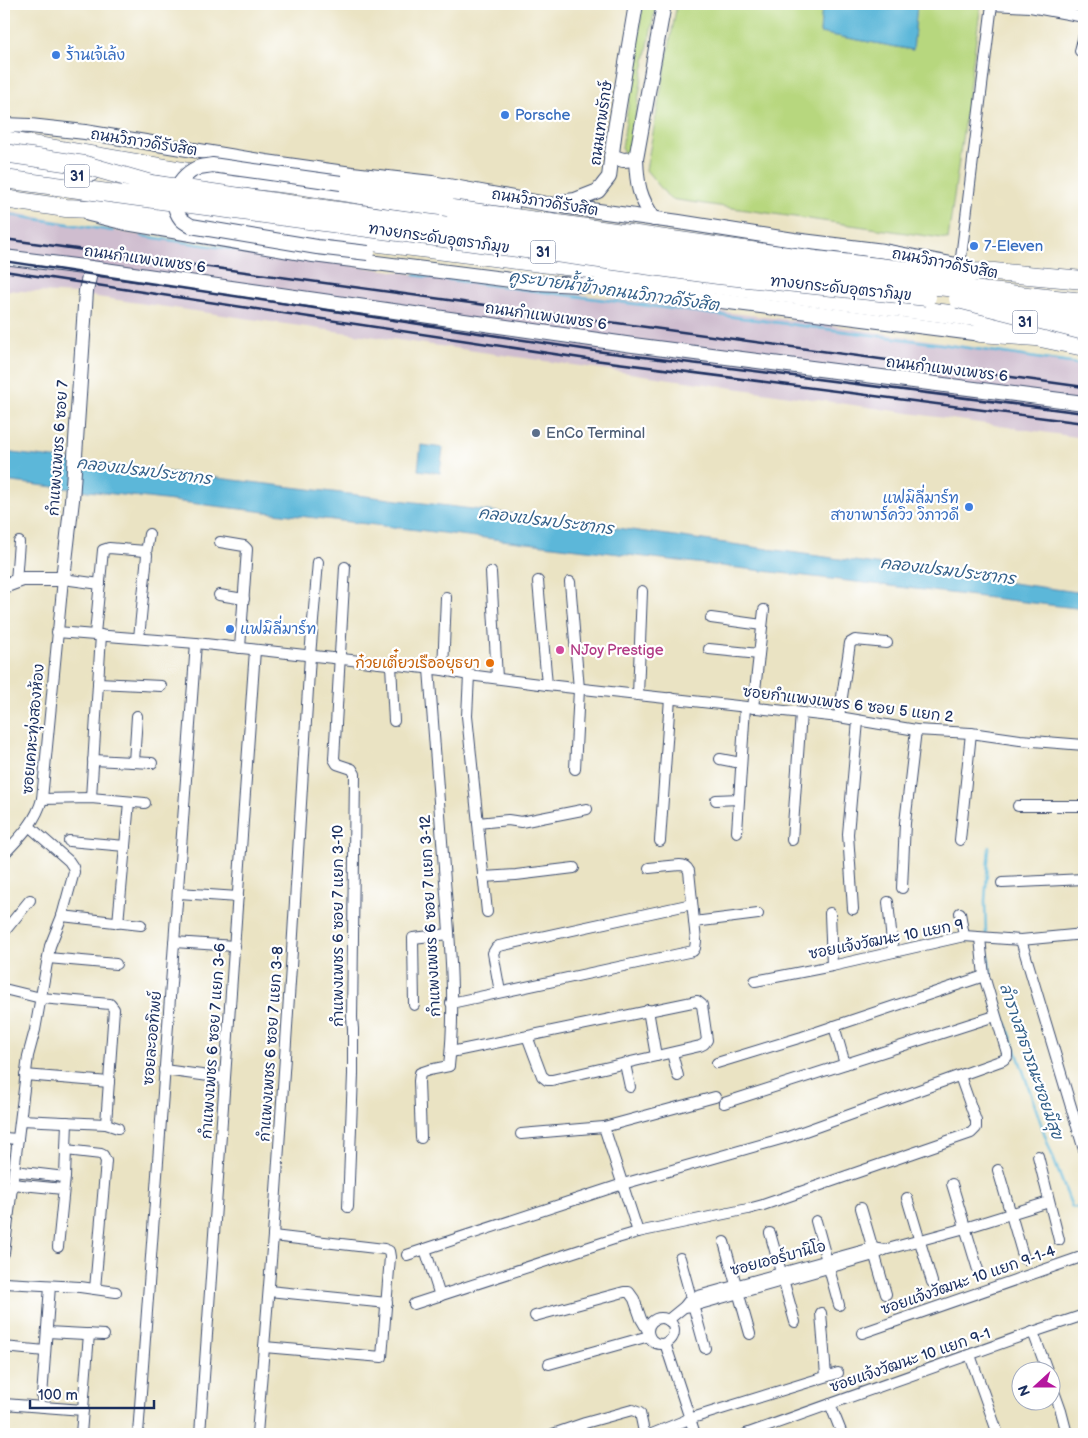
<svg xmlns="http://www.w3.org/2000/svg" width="1088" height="1438" viewBox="0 0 1088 1438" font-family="'Balsamiq Sans','Playpen Sans Thai',sans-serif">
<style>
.industrial{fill:#cfbdcf}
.green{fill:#b7d77e;stroke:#69836e}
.water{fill:#5cb7d9;stroke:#3c739c}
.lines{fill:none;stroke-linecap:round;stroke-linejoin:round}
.stream{stroke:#5cb7d9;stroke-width:2.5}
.street-casing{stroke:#3a4a6d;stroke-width:12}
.secondary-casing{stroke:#3a4a6d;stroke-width:16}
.highway-casing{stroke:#3a4a6d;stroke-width:19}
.street{stroke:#fff;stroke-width:10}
.secondary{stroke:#fff;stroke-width:14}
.highway{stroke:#fff;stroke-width:18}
.rail{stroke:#1b2f5e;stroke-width:2.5}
.secondary-bridge-casing{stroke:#3a4a6d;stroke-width:16;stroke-linecap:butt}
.highway-bridge-casing{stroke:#3a4a6d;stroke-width:19;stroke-linecap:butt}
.secondary-bridge{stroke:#fff;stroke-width:14}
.highway-bridge{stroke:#fff;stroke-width:18}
.shop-dot{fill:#3f7fe0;stroke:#fff;stroke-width:2}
.service-dot{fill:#5c6f8a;stroke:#fff;stroke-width:2}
.hotel-dot{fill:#d1479c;stroke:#fff;stroke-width:2}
.food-dot{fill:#e8710a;stroke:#fff;stroke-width:2}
.labels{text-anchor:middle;stroke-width:4.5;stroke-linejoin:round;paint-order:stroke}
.shield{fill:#fff;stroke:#5f6d8e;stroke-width:1}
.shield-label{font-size:14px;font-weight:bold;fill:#1b2f5e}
.shop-label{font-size:15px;fill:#366cbe;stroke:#fff;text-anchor:start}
.street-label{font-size:15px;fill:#1b2f5e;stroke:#fff}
.service-label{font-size:15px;fill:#4e5e75;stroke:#fff;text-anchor:start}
.hotel-label{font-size:15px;fill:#b23c85;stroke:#fff;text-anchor:start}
.food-label{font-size:15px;fill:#c56008;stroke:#fff;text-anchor:end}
.water-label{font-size:16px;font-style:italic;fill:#325f89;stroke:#fff}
</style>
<rect width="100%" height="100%" fill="#fff"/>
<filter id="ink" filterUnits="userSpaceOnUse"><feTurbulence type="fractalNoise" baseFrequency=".02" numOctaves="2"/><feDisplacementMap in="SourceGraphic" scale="10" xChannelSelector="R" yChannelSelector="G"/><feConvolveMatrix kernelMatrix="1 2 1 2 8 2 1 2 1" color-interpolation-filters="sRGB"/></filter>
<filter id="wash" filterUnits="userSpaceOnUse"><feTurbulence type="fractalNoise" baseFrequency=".0096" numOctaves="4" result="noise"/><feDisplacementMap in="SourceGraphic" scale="20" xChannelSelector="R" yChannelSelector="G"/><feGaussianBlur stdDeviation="1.12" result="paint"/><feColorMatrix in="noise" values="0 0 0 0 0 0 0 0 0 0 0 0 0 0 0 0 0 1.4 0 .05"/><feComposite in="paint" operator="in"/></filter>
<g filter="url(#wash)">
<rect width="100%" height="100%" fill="#eae3c3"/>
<polygon class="industrial" points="4,211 133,234 433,277 823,324 1084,364 1084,438 76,294 4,290"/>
<g class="green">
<path d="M643,4h13c-9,48 -20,97 -24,146l-4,4 -4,-1 -2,-5z"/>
<polygon points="677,4 822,4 820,33 913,50 917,4 981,4 948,239 670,199 646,170"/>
</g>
<g class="water">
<polygon points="822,4 917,4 913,50 820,33"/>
<polygon points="421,445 443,448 440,473 418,470"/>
<polygon points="4,452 538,517 1084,593 1084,609 4,481"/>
</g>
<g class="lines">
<g class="stream">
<polyline points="4,214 113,231"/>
<polyline points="142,236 258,253"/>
<polyline points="414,275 948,345 1084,365"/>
<polyline points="986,935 985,901 989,847"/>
<polyline points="986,940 992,984 1018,1056 1049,1147 1072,1207 1084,1208"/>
</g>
</g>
</g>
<g filter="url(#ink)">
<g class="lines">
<defs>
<g id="street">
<polyline points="992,5 1030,7 1084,17"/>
<polyline points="1080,51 1084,35"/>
<polyline points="960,266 992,4"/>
<polyline points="220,542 244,546 247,549 240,648"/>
<polyline points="146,553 149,534"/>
<polyline points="345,567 334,759 337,764 352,769 355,774 352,1018 353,1029 353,1074 348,1207"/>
<polyline points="491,572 497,678"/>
<polyline points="16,581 19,542"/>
<polyline points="538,581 547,685"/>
<polyline points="570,582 579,689 575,769"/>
<polyline points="219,595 244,599"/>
<polyline points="711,618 762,625"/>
<polyline points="57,632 196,643 443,670 469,675 547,685 839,717 916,730 971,733 1020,740 1084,745"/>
<polyline points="95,634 103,550 109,548 145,551 147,555 139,638"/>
<polyline points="709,649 759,654"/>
<polyline points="391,665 394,721"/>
<polyline points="443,670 446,597"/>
<polyline points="469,675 467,716 487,912"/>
<polyline points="98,683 161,686"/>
<polyline points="638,695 642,591"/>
<polyline points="753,708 764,610"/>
<polyline points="839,717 850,643 855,640 887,643"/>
<polyline points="720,759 741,763"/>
<polyline points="93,760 152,763"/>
<polyline points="134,762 137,716"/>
<polyline points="91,798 101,635"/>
<polyline points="42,799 91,798 145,803"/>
<polyline points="716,800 739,799"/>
<polyline points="1018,806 1084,806"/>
<polyline points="478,823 508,820 521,822 587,809"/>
<polyline points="737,832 745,707"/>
<polyline points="792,840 801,713"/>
<polyline points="960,840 971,733"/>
<polyline points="69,841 125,846"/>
<polyline points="660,841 670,698"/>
<path d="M4,854c16,-17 32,-32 38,-55l21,-220 37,5"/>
<polyline points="483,877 516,875 574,868"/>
<polyline points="1002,883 1084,879"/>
<polyline points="902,888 905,823 916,730"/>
<polyline points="179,893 238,897"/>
<polyline points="888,902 893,952"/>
<polyline points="853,909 848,834 858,721"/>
<polyline points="830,913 832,966"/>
<polyline points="960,913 964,936"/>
<polyline points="62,916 141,925"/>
<polyline points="694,922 758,914"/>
<polyline points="118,923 129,802"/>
<polyline points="4,932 30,900"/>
<polyline points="1021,940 1084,1150"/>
<polyline points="174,942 235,946"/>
<polyline points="48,958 116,964"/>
<polyline points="755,981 832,966 964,936 1021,940 1084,934"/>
<polyline points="4,989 41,998 110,1004 114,1009 106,1124"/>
<polyline points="500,992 493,953 496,948 499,946 692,904"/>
<path d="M451,1003l242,-52 2,-3 1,-7 -7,-70c-2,-4 -4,-6 -9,-6l-31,3"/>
<polyline points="414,1005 413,938 449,934"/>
<polyline points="648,1010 656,1056"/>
<polyline points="834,1026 845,1064"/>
<polyline points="451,1052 697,1001 702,1005 707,1040 704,1044 700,1046 552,1080 547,1080 542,1076 527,1036"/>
<polyline points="672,1053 678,1076"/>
<polyline points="717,1063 802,1037 984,976"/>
<polyline points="625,1064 630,1087"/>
<polyline points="164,1070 224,1078"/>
<polyline points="25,1075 109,1082"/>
<polyline points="724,1103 995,1016"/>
<polyline points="21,1120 106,1124 118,1128"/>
<polyline points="604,1127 638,1232"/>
<polyline points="521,1134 604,1127 715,1097"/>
<polyline points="4,1138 18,1139"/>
<path d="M421,1138l-2,-57 1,-8 9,-3 20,-4c7,-61 1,-124 -4,-185 -5,-71 -11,-141 -16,-212"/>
<polyline points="66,1150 101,1154 103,1155 106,1161 95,1289"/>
<polyline points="1038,1156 1059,1240"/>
<polyline points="998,1170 1024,1259"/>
<polyline points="14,1171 65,1177"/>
<polyline points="12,1184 63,1189"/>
<polyline points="952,1184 978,1270"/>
<polyline points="907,1198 932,1282"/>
<polyline points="861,1208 886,1294"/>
<polyline points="816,1221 839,1305"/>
<polyline points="770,1233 795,1322"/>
<polyline points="724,1242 750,1334"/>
<polyline points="58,1247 65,1177 67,1122"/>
<polyline points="425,1249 440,1296"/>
<polyline points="4,1253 28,1056 35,1030 50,946 62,916 74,872 73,867 69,861 29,826"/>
<polyline points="407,1255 623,1184 788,1137 1003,1060 1007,1057 1007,1053 984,976 980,938"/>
<polyline points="680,1258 705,1348"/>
<polyline points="4,1283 80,1287 116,1292"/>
<polyline points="269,1291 387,1303"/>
<polyline points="414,1304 614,1239 638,1232 748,1209 763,1205 971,1133 976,1128 976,1121 960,1076"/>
<polyline points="684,1307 693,1306 874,1255 884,1250 965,1228 1049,1202"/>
<polyline points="821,1313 826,1376"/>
<polyline points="535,1316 624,1292 629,1292 634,1299 641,1319 648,1331"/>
<circle cx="661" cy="1331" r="13"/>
<polyline points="668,1320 684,1307 691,1298 872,1248 884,1250"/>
<polyline points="47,1332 104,1335"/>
<polyline points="1033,1332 1047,1370"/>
<polyline points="862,1333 1084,1256"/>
<polyline points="665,1343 695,1434"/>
<polyline points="4,1347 45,1351"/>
<polyline points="264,1347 382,1357 390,1257 389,1251 384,1249 273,1236"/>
<polyline points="970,1355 998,1434"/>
<polyline points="549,1364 649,1336"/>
<polyline points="1050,1380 1061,1411 1067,1434"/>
<polyline points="42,1397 50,1286"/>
<polyline points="4,1404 83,1410"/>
<polyline points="830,1404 842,1434"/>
<polyline points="81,1434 89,1334"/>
<polyline points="138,1434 196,643"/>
<polyline points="200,1434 255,650"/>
<polyline points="257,1434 273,1236 291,967 310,656 318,562"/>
<polyline points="553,1434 585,1423 632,1410 640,1413 644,1432 649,1434"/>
<polyline points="652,1434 689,1419 838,1373"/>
<polyline points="746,1434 1033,1332 1084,1315"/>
</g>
<g id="secondary">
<polyline points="4,125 30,126 85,132 266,162 352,174 432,183 547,204 679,222 794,240 884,251 967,267"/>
<polyline points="611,156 623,160 636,159"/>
<polyline points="348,184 512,207"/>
<polyline points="560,202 575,200 598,191 609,177 615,129 636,4"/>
<polyline points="89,214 126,223 313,255 535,283 602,286 989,335"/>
<path d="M654,219c-15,-22 -17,-34 -18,-60l28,-155"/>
<polyline points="4,257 91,268 633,345 1084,403"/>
<polyline points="4,586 23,579 63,579 72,500 86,291 91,268"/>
</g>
<g id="highway">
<polyline points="4,140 201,174 304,186 452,209"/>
<polyline points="4,166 90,173"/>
<polyline points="4,199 66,208 115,210 966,316 1026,322"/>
<polyline points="632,290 671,285"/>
<polyline points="980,333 1036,337 1084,347"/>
</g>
</defs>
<use href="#street" class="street-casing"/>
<use href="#secondary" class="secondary-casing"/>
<use href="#highway" class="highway-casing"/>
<use href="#street" class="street"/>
<use href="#secondary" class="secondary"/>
<use href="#highway" class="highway"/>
<g class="rail">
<polyline points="4,239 1084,387"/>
<polyline points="4,261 596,351 1084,413"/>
<polyline points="4,271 594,360 1084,423"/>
</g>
<defs>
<path id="secondary-bridge" d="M341,183l-129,-18c-3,1 -8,1 -12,2 -21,7 -34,33 -19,52 3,3 7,5 10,7l126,21 51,6"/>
<g id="highway-bridge">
<polyline points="4,153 85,165 151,184 331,210 714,262 1084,302"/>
<polyline points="4,179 718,275 927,297"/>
<polyline points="452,209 816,260 932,273 994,272 1084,280"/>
<polyline points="958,299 1084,331"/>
<polyline points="1010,306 1084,316"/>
</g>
</defs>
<use href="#secondary-bridge" class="secondary-bridge-casing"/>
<use href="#highway-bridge" class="highway-bridge-casing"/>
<use href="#secondary-bridge" class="secondary-bridge"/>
<use href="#highway-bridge" class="highway-bridge"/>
</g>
</g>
<g class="shop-dot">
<circle cx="56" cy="55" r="5"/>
<circle cx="505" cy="115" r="5"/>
<circle cx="974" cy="246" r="5"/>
<circle cx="969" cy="507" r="5"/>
<circle cx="230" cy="629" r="5"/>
</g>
<circle class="service-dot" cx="536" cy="433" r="5"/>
<circle class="hotel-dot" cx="560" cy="650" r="5"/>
<circle class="food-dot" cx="490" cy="663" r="5"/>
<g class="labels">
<g class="shield">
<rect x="64.5" y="164.5" width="25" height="23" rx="4"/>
<rect x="530.5" y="240.5" width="25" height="23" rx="4"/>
<rect x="1012.5" y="310.5" width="25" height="23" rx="4"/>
</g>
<g class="shield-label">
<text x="77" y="181">31</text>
<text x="543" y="257">31</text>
<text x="1025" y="327">31</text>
</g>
<g class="shop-label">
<text x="66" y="60">ร้านเจ้เล้ง</text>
<text x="515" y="120">Porsche</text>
<text x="984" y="251">7-Eleven</text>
<text x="959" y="503" text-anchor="end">แฟมิลี่มาร์ท<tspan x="959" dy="17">สาขาพาร์ควิว วิภาวดี</tspan></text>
<text x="240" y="634">แฟมิลี่มาร์ท</text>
</g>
<g class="street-label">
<text transform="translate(601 123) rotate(-82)" y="5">ถนนเทพรักษ์</text>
<text transform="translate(144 142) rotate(9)" y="5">ถนนวิภาวดีรังสิต</text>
<text transform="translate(545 202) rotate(9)" y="5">ถนนวิภาวดีรังสิต</text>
<text transform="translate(439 238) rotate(8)" y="5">ทางยกระดับอุตราภิมุข</text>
<text transform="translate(145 259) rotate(8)" y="5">ถนนกำแพงเพชร 6</text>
<text transform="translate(945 263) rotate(11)" y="5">ถนนวิภาวดีรังสิต</text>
<text transform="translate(841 288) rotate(6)" y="5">ทางยกระดับอุตราภิมุข</text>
<text transform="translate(546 316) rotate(8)" y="5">ถนนกำแพงเพชร 6</text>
<text transform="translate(947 369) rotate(7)" y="5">ถนนกำแพงเพชร 6</text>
<text transform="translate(58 448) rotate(-86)" y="5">กำแพงเพชร 6 ซอย 7</text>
<text transform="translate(848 704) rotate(7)" y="5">ซอยกำแพงเพชร 6 ซอย 5 แยก 2</text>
<text transform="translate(33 729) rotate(-85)" y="5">ซอยเคหะทุ่งสองห้อง</text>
<text transform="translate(430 916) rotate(-93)" y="5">กำแพงเพชร 6 ซอย 7 แยก 3-12</text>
<text transform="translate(338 926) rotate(-90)" y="5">กำแพงเพชร 6 ซอย 7 แยก 3-10</text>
<text transform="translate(886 939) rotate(-11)" y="5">ซอยแจ้งวัฒนะ 10 แยก 9</text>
<text transform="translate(152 1038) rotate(-85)" y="5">ซอยละออทิพย์</text>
<text transform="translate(213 1041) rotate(-86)" y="5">กำแพงเพชร 6 ซอย 7 แยก 3-6</text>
<text transform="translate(271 1044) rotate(-86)" y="5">กำแพงเพชร 6 ซอย 7 แยก 3-8</text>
<text transform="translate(778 1258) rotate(-15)" y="5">ซอยเออร์บานิโอ</text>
<text transform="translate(968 1280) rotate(-19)" y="5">ซอยแจ้งวัฒนะ 10 แยก 9-1-4</text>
<text transform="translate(910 1360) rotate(-19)" y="5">ซอยแจ้งวัฒนะ 10 แยก 9-1</text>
</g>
<g class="service-label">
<text x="546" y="438">EnCo Terminal</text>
</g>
<g class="hotel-label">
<text x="570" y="655">NJoy Prestige</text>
</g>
<g class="food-label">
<text x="480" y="668">ก๋วยเตี๋ยวเรืออยุธยา</text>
</g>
<g class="water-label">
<text transform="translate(614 290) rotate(8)" y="6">คูระบายน้ำข้างถนนวิภาวดีรังสิต</text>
<text transform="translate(144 470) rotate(7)" y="6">คลองเปรมประชากร</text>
<text transform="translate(546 520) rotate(7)" y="6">คลองเปรมประชากร</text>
<text transform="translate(948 570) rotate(7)" y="6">คลองเปรมประชากร</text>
<text transform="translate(1032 1061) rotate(71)" y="6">ลำรางสาธารณะซอยมีสุข</text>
</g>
</g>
<rect width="1088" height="1438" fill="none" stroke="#fff" stroke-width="20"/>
<g transform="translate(1036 1386) rotate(249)"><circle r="24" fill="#ffffff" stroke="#a4acbf"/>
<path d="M0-4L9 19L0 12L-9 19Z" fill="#b5179e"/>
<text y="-8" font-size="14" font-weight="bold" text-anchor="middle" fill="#1b2f5e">N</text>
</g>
<path d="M30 1400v8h124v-8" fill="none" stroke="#1b2f5e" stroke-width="2.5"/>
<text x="38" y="1400" font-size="15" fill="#1b2f5e" stroke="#ffffff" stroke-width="4" paint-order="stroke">100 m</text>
</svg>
